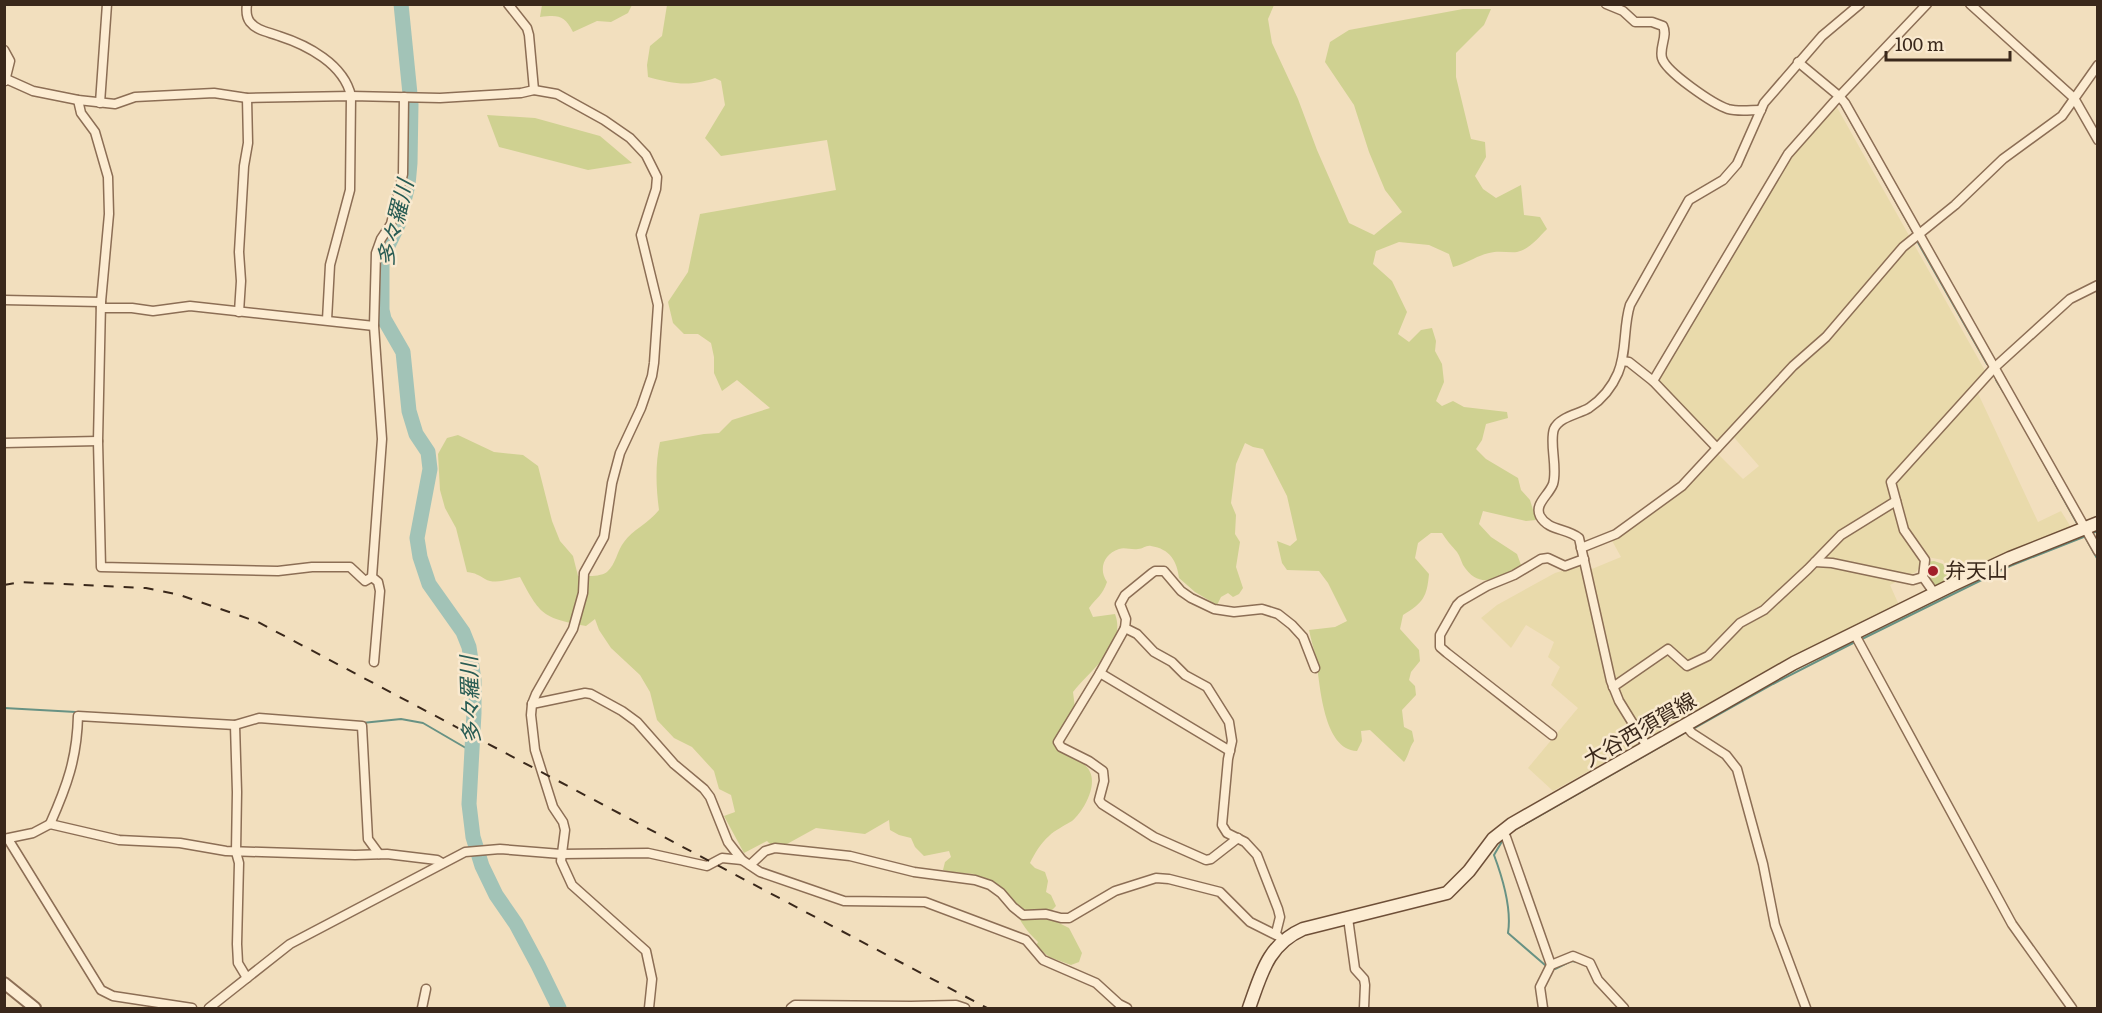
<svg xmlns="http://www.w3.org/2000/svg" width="2102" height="1013" viewBox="0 0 2102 1013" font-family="Literata,'Noto Sans JP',serif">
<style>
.farmland{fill:#e9daab}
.green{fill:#cfd191}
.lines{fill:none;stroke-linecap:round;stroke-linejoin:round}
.stream{stroke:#689284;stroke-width:2}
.river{stroke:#a2c3b7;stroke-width:15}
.minor-casing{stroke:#8c6e55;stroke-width:11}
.tertiary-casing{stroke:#8c6e55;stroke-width:14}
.secondary-casing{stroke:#6e4f38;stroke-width:15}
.minor{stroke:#fcecd2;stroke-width:8}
.tertiary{stroke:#fcecd2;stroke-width:10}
.secondary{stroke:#fcecd2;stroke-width:12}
.rail{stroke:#3a281b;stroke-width:2;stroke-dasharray:10 10;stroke-linecap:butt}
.poi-dot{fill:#a11f2a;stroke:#f9e9cf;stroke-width:2}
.labels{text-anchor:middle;stroke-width:5;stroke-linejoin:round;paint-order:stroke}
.poi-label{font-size:21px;fill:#3a281b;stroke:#f9e9cf;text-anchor:start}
.street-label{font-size:21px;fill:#3a281b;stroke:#f9e9cf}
.water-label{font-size:22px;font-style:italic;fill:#295c54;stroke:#f9e9cf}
</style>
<rect width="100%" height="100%" fill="#f2dfbe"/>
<polygon class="farmland" points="1834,102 1988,376 1976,389 2038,522 2061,511 2072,529 2009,553 1952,578 1943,560 1927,557 1916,572 1890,585 1899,605 1792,658 1553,791 1528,768 1578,708 1551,685 1560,667 1548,657 1554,642 1526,625 1511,648 1481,618 1497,605 1555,573 1568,569 1584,559 1587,571 1621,557 1610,537 1682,486 1715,451 1743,479 1759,466 1731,434 1717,448 1653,381 1788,154"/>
<g class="green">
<path d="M542,5v-1l90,1 -4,8 -17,9 -14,-1 -24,11c-9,-17 -14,-17 -33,-15z"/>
<path d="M667,5h607l-6,14 4,24 26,56 19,51 32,73 25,12 28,-23 -17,-22 -16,-38 -15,-47 -29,-43 5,-20 19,-12 114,-21h28l-7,16 -28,28v24l15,62 14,3 1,15 -11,19 8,13 13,9 25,-13 3,30 16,2 7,12c-9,9 -17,20 -30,23 -9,1 -18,-2 -28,1 -13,3 -23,11 -36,14l-4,-13 -20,-9 -30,-3 -23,9 -3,13 19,17 15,31 -9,22 11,8 12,-12 11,-2 4,13 -1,10 7,13 2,18 -8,19 6,5 11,-5 11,6 43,5 1,6 -22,6 -4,16 -6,9 10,10 32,19 3,12 9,10 6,20 -10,1 -43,-10 -4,13 12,13 26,17 4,11c-21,12 -41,27 -58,0 -2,-4 -3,-9 -6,-13 -5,-6 -11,-12 -15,-19h-11l-13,10 -3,15 14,16c-2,23 -6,29 -26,41l-3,14 19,21 1,11 -9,11 -2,8 6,6 1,9 -14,15 2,17 8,4 2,10c-5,7 -5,14 -10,21l-34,-32 -9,1 1,10 -5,10c-34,-1 -37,-67 -41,-93 -2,-9 -5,-18 -7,-28l26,-3 12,-6 -19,-38 -9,-12 -32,-1 -5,-7 -5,-22 13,5 7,-6 -10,-44 -24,-47 -10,-2 -8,-4 -9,21 -5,39 5,12 -1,19 5,8 -4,25 7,21 -4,6 -6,3 -5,-4 -7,4 -4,8 -22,-13 -16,-14c-2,-17 -9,-29 -28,-32 -5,-1 -8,3 -13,3 -7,1 -13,-2 -19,0 -15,5 -21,20 -12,33 -5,14 -10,15 -18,26l4,9 22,-3c12,31 -25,56 -42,78l2,16 -16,38c8,10 26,14 31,26 7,14 -6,39 -18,49 -8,5 -17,9 -23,15 -9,8 -14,17 -19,27l5,5 10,4 3,9 -2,11 5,3 5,11 -6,6 1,7 18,9 13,25 -3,9 -8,3 -22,-8 -13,-11 2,-4c-6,-6 -12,-12 -16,-19 -14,-23 -11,-37 -42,-42l-6,-7 -23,-2 -8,-2 2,-8 6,-5 -2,-6 -25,5 -9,-9 -4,-9 -12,-3 -9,-5 -1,-10 -24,14 -49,-6 -29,16 -15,2 -5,-5 -23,12 -20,-37 11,-4 -4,-17 -12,-6 -5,-18 -22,-24 -18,-9 -17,-18 -7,-28 -10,-17 -29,-27 -12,-18 -4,-11 -9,7c-43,-8 -46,-11 -66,-49 -11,2 -25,8 -35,2 -7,-4 -9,-6 -18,-7l-11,-44 -11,-20 -5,-18 -2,-36 9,-16 11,-3 36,17 29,3 15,11 14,55 8,20 13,15 5,20c9,0 22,1 29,-4 9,-8 10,-21 17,-30 8,-12 25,-19 35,-32 -3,-23 -4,-45 1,-68l44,-8 15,-1 13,-13 38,-12 -33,-28 -15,11 -8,-18v-16l-3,-14 -13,-9h-14l-11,-11 -5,-21 20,-30 12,-58 136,-24 -9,-50 -106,16 -16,-18 20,-33 -4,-24 -6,-3c-27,9 -40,6 -67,-1l-1,-12 3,-19 12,-10z"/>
<polygon points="487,115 535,118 600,136 632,163 588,170 499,147"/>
<path d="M1934,561l9,3 6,15 -12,8c-13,-6 -12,-12 -11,-25z"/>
</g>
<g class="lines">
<g class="stream">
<polyline points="1842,106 1914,234"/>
<polyline points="1916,239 1987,364"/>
<polyline points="1996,380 2004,393"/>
<polyline points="2037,451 2079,527"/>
<polyline points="2092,533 2098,531"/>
<polyline points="2085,537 2098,560"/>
<polyline points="1860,640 2010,566 2086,536"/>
<polyline points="4,708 76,712"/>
<polyline points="362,723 401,719 423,723 471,751"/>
<polyline points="1693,729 1773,684 1855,642"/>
<polyline points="1511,832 1688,731"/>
<path d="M1504,838l-10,17c9,24 18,53 14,78l37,32 10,4 16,-8 8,1"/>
</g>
<polyline class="river" points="401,4 411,104 410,163 408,185 398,225 382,258 382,310 384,319 403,352 409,411 416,434 428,452 430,469 417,538 420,557 429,584 463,632 469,647 474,680 474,713 469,804 473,837 482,866 496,895 516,924 538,965 559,1008"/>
<defs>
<g id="minor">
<path d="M247,4c-1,7 -1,13 3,18 7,9 19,10 29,14 28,9 65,28 72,60l-1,94 -20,75 -3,55"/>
<polyline points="508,4 527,28 529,35 534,90"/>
<path d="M1606,4l17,7 12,11h17l11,4c5,10 -4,21 -1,32 4,14 51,46 66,51 10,3 22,1 33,1"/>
<polyline points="1970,4 2074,98 2098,140"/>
<polyline points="4,50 10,61 5,81"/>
<polyline points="1798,62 1839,96 1845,103 2098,551"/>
<polyline points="4,78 33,91 78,100 115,104 135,97 214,93 247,98 351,96 440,98 521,93 534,90 557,94 604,120 630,138 646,155 657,177 656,189 641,235 658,305 654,363 652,376 641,408 620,453 612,483 604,537 584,573 583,593 573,629 536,694 532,704 531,715 535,750 553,807 563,822 565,830 561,861 572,885 646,951 652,979 649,1008"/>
<polyline points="78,100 81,113 95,132 108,177 109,214 101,302 98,441 101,567 278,571 312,567 350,567 365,581 372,577"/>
<polyline points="100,103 107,4"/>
<polyline points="4,300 101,302"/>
<polyline points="101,308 132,308 153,311 190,306 374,326"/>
<polyline points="239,312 241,281 239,252 244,166 248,143 247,98"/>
<polyline points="1622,361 1629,362 1653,381"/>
<polyline points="4,443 98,441"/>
<polyline points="1717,448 1653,381 1788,154 1834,102 1927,4"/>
<polyline points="1581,548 1616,534 1682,486 1793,366 1826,337 1903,247 1955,205 2003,159 2062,116 2098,65"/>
<polyline points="1815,562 1832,563 1913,580 1923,577"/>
<polyline points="1935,594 1923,577 1925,560 1904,530 1891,482 1994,368 2070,299 2098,285"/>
<polyline points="1854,633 2012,924 2072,1008"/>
<polyline points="374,662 380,591 378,582 372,577 382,439 374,326 376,253 381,239 391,224 403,174 404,97"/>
<polyline points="1100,673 1125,628"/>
<polyline points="1613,687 1668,649 1687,666 1708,656 1740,623 1764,610 1808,569 1841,535 1896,501"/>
<polyline points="532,704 585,693 591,694 622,711 637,722 674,764 704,789 710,797 728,842 742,860"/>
<polyline points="235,725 237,792 236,852 239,863 237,944 238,963 247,978"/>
<polyline points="1686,726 1692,733 1726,755 1737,769 1763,864 1775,925 1806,1008"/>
<polyline points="1552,735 1447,653 1440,647 1440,635 1457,605 1461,601 1487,586 1514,575 1541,559 1548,558 1565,566 1584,559"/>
<path d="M1648,748l-29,-47 -8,-20 -32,-143c-12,-10 -31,-7 -39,-22 -6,-12 9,-21 13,-32 5,-16 -4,-41 1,-55 5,-12 25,-15 35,-21 12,-8 23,-21 29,-35 9,-21 5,-46 12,-68l59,-105 34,-20 14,-16 27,-61 58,-67 38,-32"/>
<polyline points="1230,751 1100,673 1058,742 1061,747 1089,761 1103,771 1104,781 1099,800 1102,804 1154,837 1206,860 1211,859 1238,838"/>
<path d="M50,824c17,-38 27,-66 28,-108l157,9 24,-7 103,8 6,113 11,15"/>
<polyline points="1501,832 1506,837 1551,965"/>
<polyline points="4,839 33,833 50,824 119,840 180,843 226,851 355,855 387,854 437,860 442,863"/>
<polyline points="8,839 101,990 113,996 192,1008"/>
<polyline points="750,865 765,851 775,848 850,856 914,872 975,880 990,885 1001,893 1013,907 1023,915 1046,914 1061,918 1069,918 1115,891 1156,878 1169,879 1220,892 1250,922 1278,936"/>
<polyline points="1348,918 1355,969 1364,979 1365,985 1364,1008"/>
<polyline points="1276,933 1280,917 1278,909 1257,855 1245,842 1227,833 1222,825 1228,759 1232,741 1229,722 1207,687 1185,675 1172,662 1154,652 1137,634 1125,628 1126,619 1120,604 1125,595 1152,573 1155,571 1164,571 1181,591 1191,598 1214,609 1234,612 1262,609 1278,614 1292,625 1303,637 1315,668"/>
<polyline points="209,1008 290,944 465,852 500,849 561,854 648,853 707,866 722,858 742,860 760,872 844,901 925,902 1026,940 1043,960 1096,983 1119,1004 1127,1008"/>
<polyline points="422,1008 426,989"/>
<polyline points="791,1008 795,1005 911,1006 956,1005 965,1008"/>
<polyline points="1543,1008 1540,987 1551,965 1573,956 1590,963 1598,980 1624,1008"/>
</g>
<polyline id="tertiary" points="4,983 35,1008"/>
<path id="secondary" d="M1249,1008c12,-33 18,-63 54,-79l144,-36 22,-22 24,-32 19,-15 282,-161 158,-78 58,-27 88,-35"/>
</defs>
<use href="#minor" class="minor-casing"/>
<use href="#tertiary" class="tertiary-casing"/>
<use href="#secondary" class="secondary-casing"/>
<use href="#minor" class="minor"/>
<use href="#tertiary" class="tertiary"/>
<use href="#secondary" class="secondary"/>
<polyline class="rail" points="4,585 20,582 146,588 180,595 258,622 987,1008"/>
</g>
<circle class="poi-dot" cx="1933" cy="571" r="6"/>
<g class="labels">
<g class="poi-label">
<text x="1945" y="578">弁天山</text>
</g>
<g class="street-label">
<text transform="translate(1640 730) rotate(-30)" y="7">大谷西須賀線</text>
</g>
<g class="water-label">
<text transform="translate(395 223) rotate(-76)" y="8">多々羅川</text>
<text transform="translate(470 700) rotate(-92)" y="8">多々羅川</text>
</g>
</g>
<rect width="2102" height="1013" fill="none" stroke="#3a281b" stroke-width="12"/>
<path d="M1886 51v9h124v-9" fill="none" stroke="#3a281b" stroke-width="3"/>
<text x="1895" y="51" font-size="18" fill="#3a281b" stroke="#f9e9cf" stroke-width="4.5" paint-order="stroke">100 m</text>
</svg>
